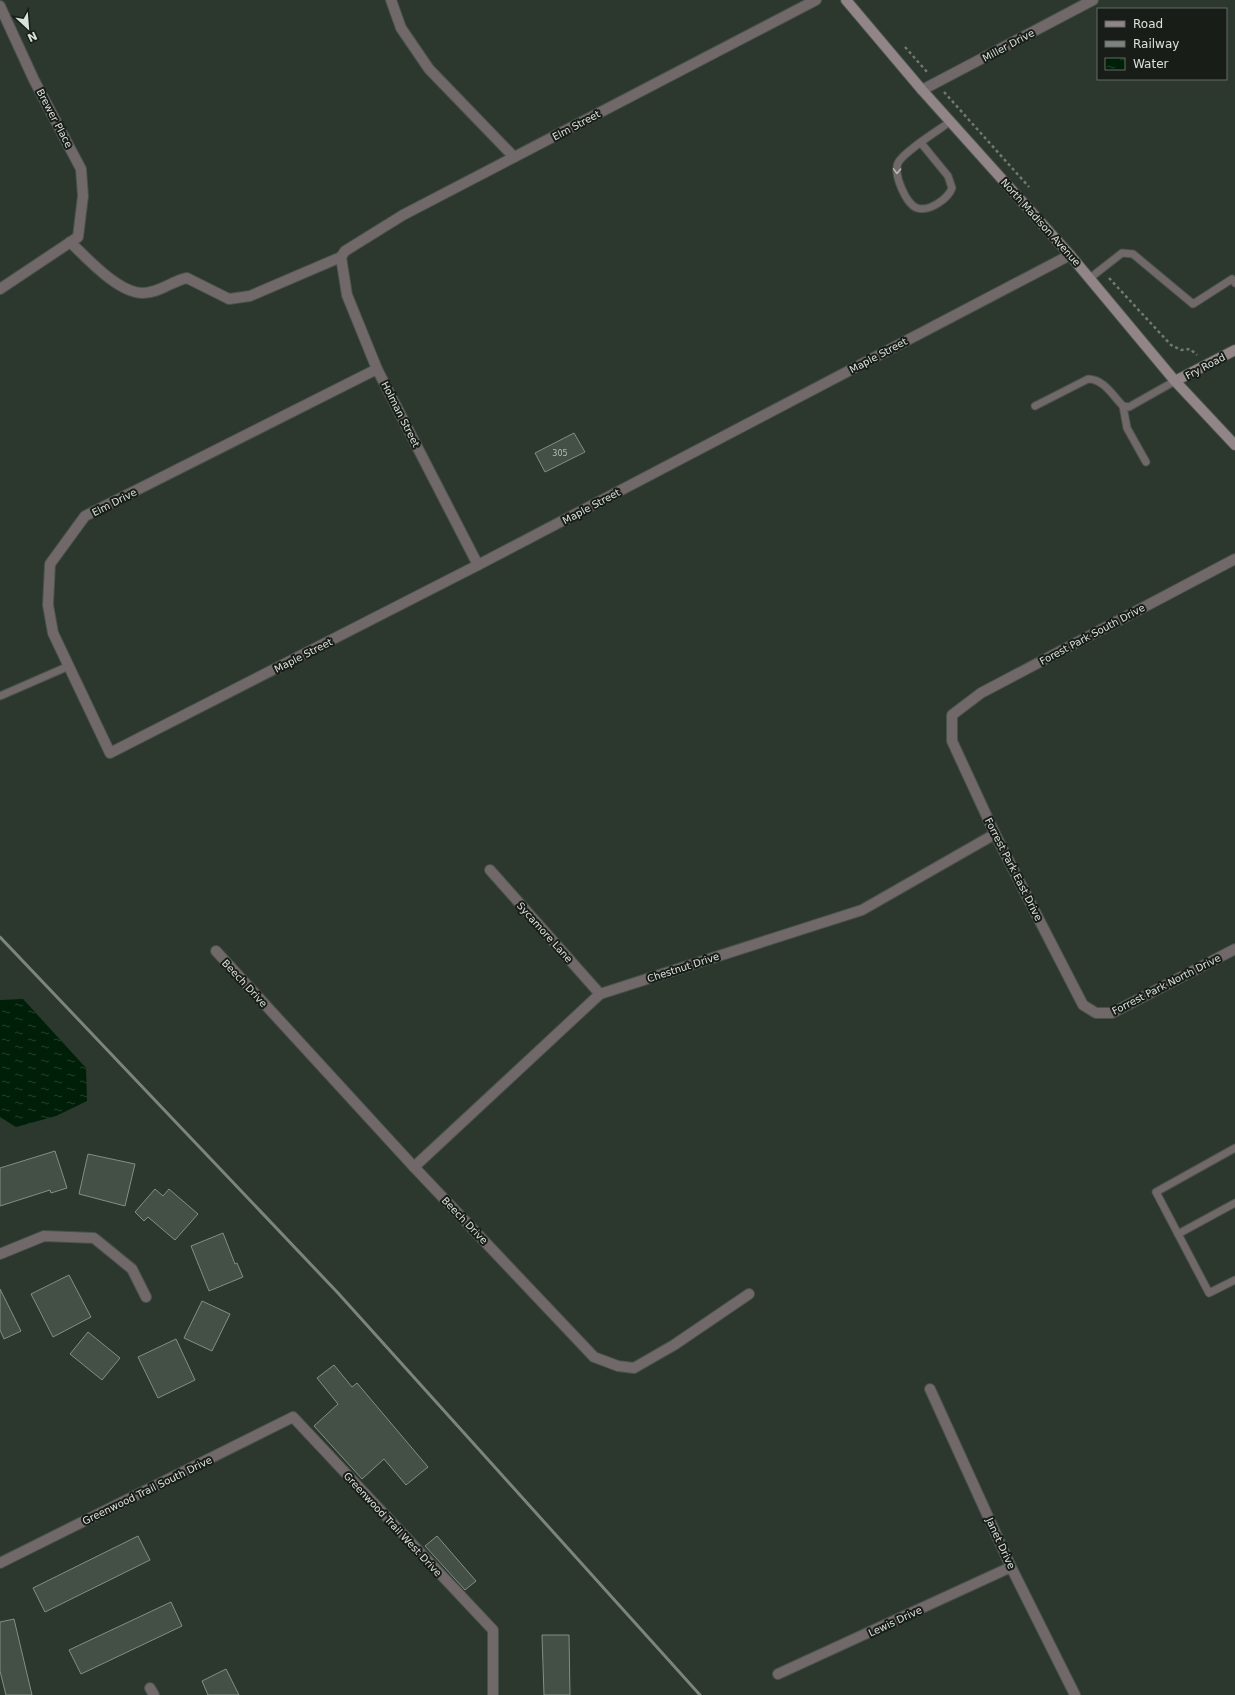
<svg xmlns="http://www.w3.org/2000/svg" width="1235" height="1695" viewBox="0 0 1235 1695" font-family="'DejaVu Sans',sans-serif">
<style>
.water{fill:url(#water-ripples)}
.building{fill:#444f46;stroke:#828f85}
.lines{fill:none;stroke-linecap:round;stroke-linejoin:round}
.lane-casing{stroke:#48524a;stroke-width:9}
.street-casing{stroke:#48524a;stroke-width:12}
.secondary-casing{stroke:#48524a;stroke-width:12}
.path{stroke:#707a72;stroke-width:2.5;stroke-dasharray:3 3;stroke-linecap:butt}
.lane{stroke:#706869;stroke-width:7}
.street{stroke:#706869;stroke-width:10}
.secondary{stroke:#918587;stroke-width:10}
.rail{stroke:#7c857d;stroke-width:3}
.oneway{stroke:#b5b7b3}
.labels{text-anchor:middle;stroke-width:4;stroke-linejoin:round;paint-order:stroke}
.number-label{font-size:8px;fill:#b4bcb6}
.street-label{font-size:10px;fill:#dae1db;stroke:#181d18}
</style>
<defs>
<pattern id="water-ripples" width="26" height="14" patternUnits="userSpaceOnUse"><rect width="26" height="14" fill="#001f09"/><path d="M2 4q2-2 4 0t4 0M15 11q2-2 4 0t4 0" fill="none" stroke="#253f2c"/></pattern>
</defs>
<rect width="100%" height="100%" fill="#2c372e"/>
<polygon class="water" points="23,999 86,1068 87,1101 56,1116 16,1127 0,1117 0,1000"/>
<g class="building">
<polygon points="574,433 585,452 545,472 535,453"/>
<polygon points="55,1151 67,1188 51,1193 50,1190 0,1206 0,1168"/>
<polygon points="88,1154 135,1164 125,1206 79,1194"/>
<polygon points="155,1189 163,1196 169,1189 198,1214 175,1240 148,1217 144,1221 135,1212"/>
<polygon points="223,1233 235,1264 237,1263 243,1277 209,1291 191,1246"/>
<polygon points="69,1275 91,1317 53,1337 31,1294"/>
<polygon points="0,1289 21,1331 4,1339 0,1330"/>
<polygon points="202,1301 230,1314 212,1351 184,1338"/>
<polygon points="88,1332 120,1358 102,1380 70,1354"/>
<polygon points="176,1339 195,1380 158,1398 138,1357"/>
<polygon points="334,1365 352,1387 357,1383 428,1467 406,1485 384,1459 362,1479 314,1426 338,1404 317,1378"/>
<polygon points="138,1536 150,1560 45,1612 33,1588"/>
<polygon points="437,1536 476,1581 465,1590 425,1546"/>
<polygon points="171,1602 182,1626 81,1674 69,1650"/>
<polygon points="14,1619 32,1695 6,1695 0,1671 0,1622"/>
<polygon points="542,1635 569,1635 570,1695 544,1695"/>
<polygon points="226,1669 239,1695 208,1695 202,1681"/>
</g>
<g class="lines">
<defs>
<g id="lane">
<path d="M921,143l27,33 4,12c-4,11 -23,24 -35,20 -11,-4 -24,-34 -19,-45 5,-11 41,-33 53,-42"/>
<polyline points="1090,278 1122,253 1133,254 1193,304 1232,279 1235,283"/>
<path d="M1035,406l53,-27c16,0 25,17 35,27l6,1 46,-26"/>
<polyline points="1123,406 1127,428 1146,462"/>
<polyline points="0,696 69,666"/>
<polyline points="1235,1148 1156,1192 1209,1293 1235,1280"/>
<polyline points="1178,1234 1235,1203"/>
</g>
<g id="street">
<polyline points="391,0 401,28 429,69 514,157"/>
<polyline points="0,6 34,80 81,169 83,196 78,237 0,289"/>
<polyline points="922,90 1093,0"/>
<path d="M70,242c17,16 48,51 73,51 16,0 29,-12 44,-15l42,21 21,-3 91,-39"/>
<polyline points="341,257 345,251 403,215 816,0"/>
<polyline points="341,257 347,295 377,369 478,565"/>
<polyline points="377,369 85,516 50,564 48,605 53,633 110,753 478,565 1070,255"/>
<polyline points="1235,559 981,693 952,715 952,741 995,834 1083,1005 1096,1013 1112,1013 1235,949"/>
<polyline points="490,870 600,994"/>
<polyline points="216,951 414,1167 594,1357 618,1366 634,1368 674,1345 749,1294"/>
<polyline points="414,1167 600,994 862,910 995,834"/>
<polyline points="0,1254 44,1236 94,1238 132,1269 146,1297"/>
<polyline points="930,1389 1011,1567 1075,1695"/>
<polyline points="0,1563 293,1417 493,1630 493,1695"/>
<polyline points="778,1674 1011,1567"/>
<polyline points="150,1688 154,1695"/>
</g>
<g id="secondary">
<polyline points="846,0 922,90 1070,255 1175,381 1235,445"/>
<polyline points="1175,381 1235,350"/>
</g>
</defs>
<use href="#lane" class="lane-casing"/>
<use href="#street" class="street-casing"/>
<use href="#secondary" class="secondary-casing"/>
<g class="path">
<polyline points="905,47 928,73"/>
<polyline points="944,92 1029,187"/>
<polyline points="1109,278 1171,345 1181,350 1190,349 1197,355"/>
</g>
<use href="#lane" class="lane"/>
<use href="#street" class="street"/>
<use href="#secondary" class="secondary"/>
<polyline class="rail" points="0,937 338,1293 700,1695"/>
</g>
<defs><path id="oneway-chevron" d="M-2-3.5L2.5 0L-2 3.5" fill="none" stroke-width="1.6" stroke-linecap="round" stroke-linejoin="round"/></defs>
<use class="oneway" href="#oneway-chevron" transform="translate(897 171) rotate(92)"/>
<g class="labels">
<g class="number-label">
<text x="560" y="456">305</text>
</g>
<g class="street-label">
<text transform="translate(1008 45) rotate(-28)" y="4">Miller Drive</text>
<text transform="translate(55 118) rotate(62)" y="4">Brewer Place</text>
<text transform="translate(576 125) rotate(-28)" y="4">Elm Street</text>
<text transform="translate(1041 222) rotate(48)" y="4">North Madison Avenue</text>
<text transform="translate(878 355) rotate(-28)" y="4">Maple Street</text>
<text transform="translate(1205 366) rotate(-28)" y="4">Fry Road</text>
<text transform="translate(401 414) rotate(63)" y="4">Holman Street</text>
<text transform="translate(114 502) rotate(-27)" y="4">Elm Drive</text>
<text transform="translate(591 506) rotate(-28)" y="4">Maple Street</text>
<text transform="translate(1092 634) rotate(-28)" y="4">Forest Park South Drive</text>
<text transform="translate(303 655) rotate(-27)" y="4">Maple Street</text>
<text transform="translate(1014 869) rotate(63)" y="4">Forrest Park East Drive</text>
<text transform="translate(545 932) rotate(48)" y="4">Sycamore Lane</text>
<text transform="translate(683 967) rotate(-18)" y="4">Chestnut Drive</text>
<text transform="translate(245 983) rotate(47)" y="4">Beech Drive</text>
<text transform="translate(1166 984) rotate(-27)" y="4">Forrest Park North Drive</text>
<text transform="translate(465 1220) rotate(46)" y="4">Beech Drive</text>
<text transform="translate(147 1490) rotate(-26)" y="4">Greenwood Trail South Drive</text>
<text transform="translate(393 1524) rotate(47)" y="4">Greenwood Trail West Drive</text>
<text transform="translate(1001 1543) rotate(65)" y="4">Janet Drive</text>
<text transform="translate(895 1621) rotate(-25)" y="4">Lewis Drive</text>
</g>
</g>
<rect x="1097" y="8" width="130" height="72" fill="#181d18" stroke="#666b66"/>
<rect x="1105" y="21" width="20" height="6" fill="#918587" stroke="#666b66"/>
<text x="1133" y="28" font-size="12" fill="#dae1db">Road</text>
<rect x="1105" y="41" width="20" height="6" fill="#7c857d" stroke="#666b66"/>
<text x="1133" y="48" font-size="12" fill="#dae1db">Railway</text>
<rect x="1105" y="58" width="20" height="12" fill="url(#water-ripples)" stroke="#666b66"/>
<text x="1133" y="68" font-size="12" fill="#dae1db">Water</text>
<g transform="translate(28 28) rotate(154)" stroke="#181d18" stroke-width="3" paint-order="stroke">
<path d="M0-3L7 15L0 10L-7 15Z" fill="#dae1db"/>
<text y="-6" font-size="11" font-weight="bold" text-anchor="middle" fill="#dae1db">N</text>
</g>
</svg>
